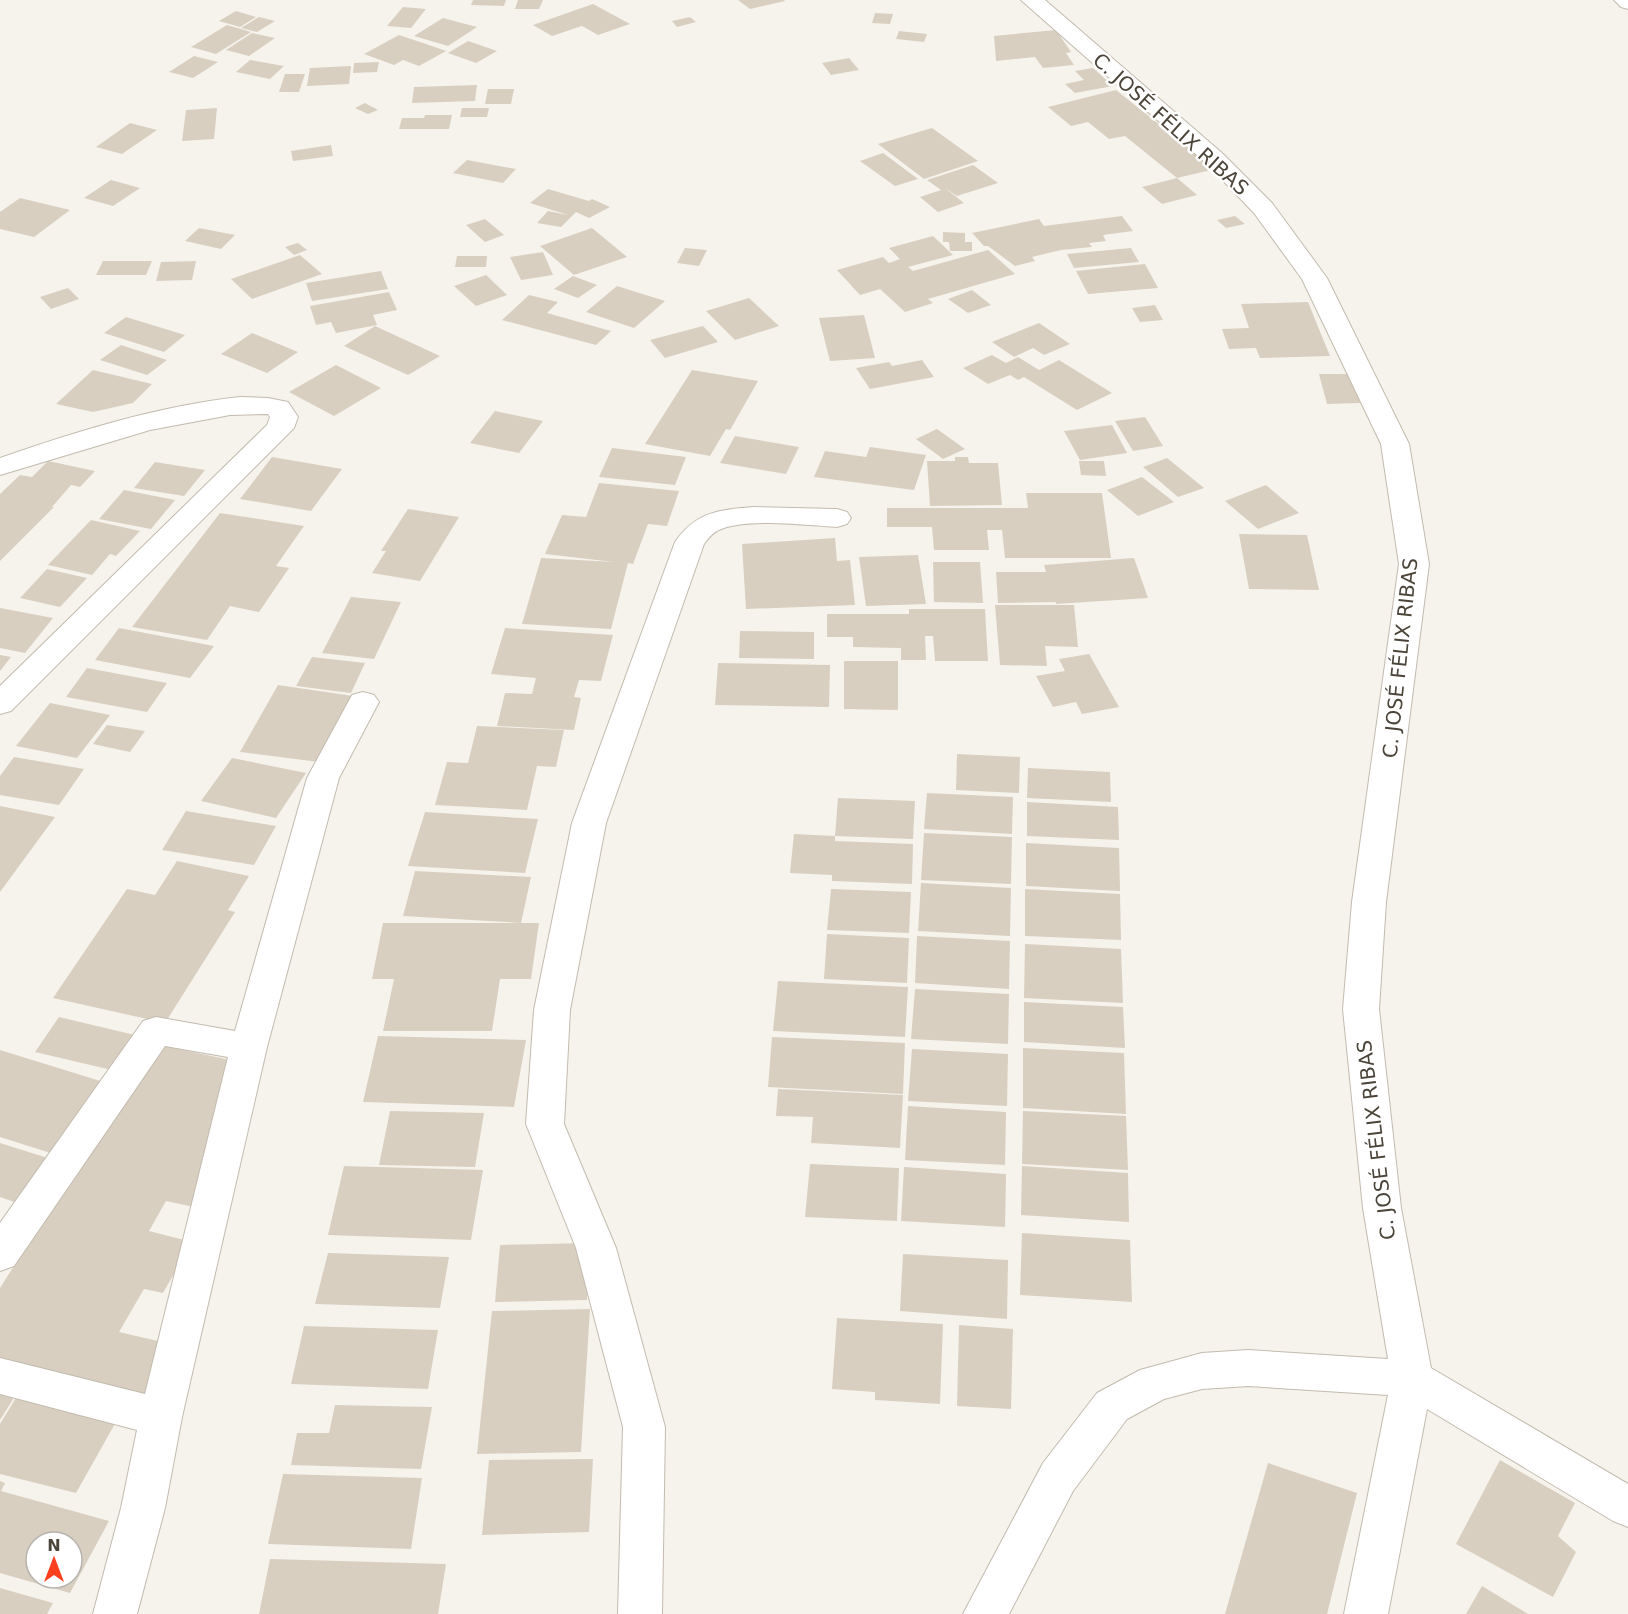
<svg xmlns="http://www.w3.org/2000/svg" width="1628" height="1614" viewBox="0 0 1628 1614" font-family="'DejaVu Sans',sans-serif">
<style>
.building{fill:#d8cfc1;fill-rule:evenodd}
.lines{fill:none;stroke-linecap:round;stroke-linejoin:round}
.street-casing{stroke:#c2bbae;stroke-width:2}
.street{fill:#fff;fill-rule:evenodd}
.labels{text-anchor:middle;stroke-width:5;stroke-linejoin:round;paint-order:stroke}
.street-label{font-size:20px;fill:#4b4439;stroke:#fff}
</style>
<rect width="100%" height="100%" fill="#f6f3ec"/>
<g class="building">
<polygon points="473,0 506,0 504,6 471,5"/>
<polygon points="518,0 543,0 539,9 515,9"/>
<polygon points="738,0 784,0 785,1 750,9"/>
<polygon points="593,4 630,24 598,35 582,26 552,36 533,25"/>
<polygon points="403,7 426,9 411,28 387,26"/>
<polygon points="236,11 256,17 240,27 219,21"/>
<polygon points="875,13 893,14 890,24 872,23"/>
<polygon points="259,17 275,21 257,32 241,28"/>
<polygon points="690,17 696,22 677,27 672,21"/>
<polygon points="443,18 477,27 448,46 414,36"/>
<polygon points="227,25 251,32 216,54 191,47"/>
<polygon points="1056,30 1071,52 1066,53 1074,65 1043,68 1035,57 996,61 994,36"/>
<polygon points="899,31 927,34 924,42 896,39"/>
<polygon points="252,33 275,38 249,56 226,50"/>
<polygon points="399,35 429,45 446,51 419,66 403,60 394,65 364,54"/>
<polygon points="468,41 497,51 476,63 448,53"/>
<polygon points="194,56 218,62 193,78 169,72"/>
<polygon points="849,58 859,70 831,75 822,63"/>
<polygon points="250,60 284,66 270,79 236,72"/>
<polygon points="379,62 377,72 353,73 354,63"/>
<polygon points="351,66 349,84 307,86 310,68"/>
<polygon points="1093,68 1113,86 1075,93 1065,84 1084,80 1075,71"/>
<polygon points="285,74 305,74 299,92 279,92"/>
<polygon points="477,85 475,101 412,103 414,87"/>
<polygon points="488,89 514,89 511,104 485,104"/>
<polygon points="1116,90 1215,169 1177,178 1125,136 1109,139 1088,122 1071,126 1048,107"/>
<polygon points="365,103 378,110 368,114 355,108"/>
<polygon points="217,108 214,139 182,141 186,110"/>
<polygon points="462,108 489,108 487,117 460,117"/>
<polygon points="425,115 452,115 449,129 399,129 402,118 424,118"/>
<polygon points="130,123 157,130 122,154 96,147"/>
<polygon points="932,128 978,161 924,179 878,144"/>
<polygon points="331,145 333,156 293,161 291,151"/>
<polygon points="883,153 918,179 895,186 860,161"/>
<polygon points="467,160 516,169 503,183 453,173"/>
<polygon points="973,165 998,183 957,196 945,188 964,203 938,212 920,197 941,190 927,180"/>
<polygon points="1177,178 1197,195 1162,204 1142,187"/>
<polygon points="111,180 140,188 113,206 84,198"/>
<polygon points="548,189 589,201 592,199 610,207 589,218 576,212 561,227 537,223 548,211 568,215 530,203"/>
<polygon points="20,198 70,210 34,237 0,229 0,212"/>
<polygon points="1122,216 1133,231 1103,235 1106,241 1089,243 1092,247 1061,250 1032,257 1035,261 1015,266 988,246 984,246 972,233 1039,219 1044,226"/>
<polygon points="1235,216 1245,224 1226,228 1217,220"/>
<polygon points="485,219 504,235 485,242 466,225"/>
<polygon points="199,228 235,235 221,249 185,241"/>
<polygon points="592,228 627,257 574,275 540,246"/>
<polygon points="943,232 965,233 965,242 972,242 972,251 950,251 949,242 943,242"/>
<polygon points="933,236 953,255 908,267 913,271 988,250 1015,274 928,299 933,303 905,312 880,289 860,295 837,270 883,257 889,263 900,259 889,248"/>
<polygon points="298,243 307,250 294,255 285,247"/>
<polygon points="685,248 707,250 699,266 677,263"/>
<polygon points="1131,248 1139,262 1074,268 1067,254"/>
<polygon points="543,252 553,275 521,280 510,257"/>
<polygon points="300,255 322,274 252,299 231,279"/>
<polygon points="457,256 487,256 486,267 455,267"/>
<polygon points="103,261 152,261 146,275 96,275"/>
<polygon points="196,261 192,280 156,281 161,262"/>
<polygon points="1145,264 1158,288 1088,294 1076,271"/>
<polygon points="381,271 388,289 312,301 306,283"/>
<polygon points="486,275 507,295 476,306 454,286"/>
<polygon points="573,276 597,285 578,298 554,289"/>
<polygon points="617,286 665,301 634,328 586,312"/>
<polygon points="68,288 79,299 51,309 40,297"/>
<polygon points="972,290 991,305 968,313 948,299"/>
<polygon points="389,292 397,310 373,315 377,325 336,333 331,322 316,325 310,306"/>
<polygon points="529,295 558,302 547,313 611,331 596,345 502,320"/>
<polygon points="749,298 779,326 735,340 706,311"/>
<polygon points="1308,302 1330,356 1260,358 1256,348 1229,349 1222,329 1249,328 1241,304"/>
<polygon points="1155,305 1163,320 1140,322 1132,308"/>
<polygon points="864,315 875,358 830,361 819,318"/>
<polygon points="126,317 185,335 164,352 104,333"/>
<polygon points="1039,323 1070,344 1044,355 1033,348 1014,357 992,342"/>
<polygon points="375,326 440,356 408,375 344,346"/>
<polygon points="703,326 718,342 665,358 650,340"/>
<polygon points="252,333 298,352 267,373 221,354"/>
<polygon points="121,345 167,360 147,375 100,360"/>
<polygon points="992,355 1006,363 1018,357 1039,370 1059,360 1112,393 1077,410 1024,377 1018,380 1010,375 988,384 963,368"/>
<polygon points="922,360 934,377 870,389 856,368 889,362 892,366"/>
<polygon points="336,365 381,388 334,416 289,392"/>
<polygon points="93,370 152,384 133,403 93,412 56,404"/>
<polygon points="692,370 758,381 730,430 726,429 710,456 645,444"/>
<polygon points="1319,374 1351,374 1360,403 1327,404"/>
<polygon points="495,411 543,421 519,453 470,443"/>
<polygon points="1145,417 1163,446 1133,451 1115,421"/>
<polygon points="1112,425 1127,453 1080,460 1064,431"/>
<polygon points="937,429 965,449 943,459 916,439"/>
<polygon points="735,436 799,447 786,474 720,463"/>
<polygon points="870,447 926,455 914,490 814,477 825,451 866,457"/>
<polygon points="612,448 686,457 675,485 599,477"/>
<polygon points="272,457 342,469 311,511 240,499"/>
<polygon points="955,457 968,457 969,463 998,463 1002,505 930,506 927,461 955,461"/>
<polygon points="1167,458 1204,488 1178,497 1143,467"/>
<polygon points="48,461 95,471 80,487 71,485 52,507 54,507 0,561 0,494 20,475 32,477"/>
<polygon points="1079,461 1104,461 1106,476 1081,475"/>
<polygon points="155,462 205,470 184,496 134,488"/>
<polygon points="1142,477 1174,502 1138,516 1107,490"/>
<polygon points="599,483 679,491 667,526 648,524 633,564 628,563 611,629 522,624 541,558 614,562 545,554 562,515 586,517"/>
<polygon points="1266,485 1299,513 1258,529 1225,501"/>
<polygon points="124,490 175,500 151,529 99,519"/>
<polygon points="1026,493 1102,493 1111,558 1005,558 1002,530 987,530 989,550 934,550 932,527 887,527 887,508 1028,508"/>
<polygon points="408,509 459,517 420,581 372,573 386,551 381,551"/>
<polygon points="220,513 304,526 276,566 289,568 259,612 230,606 207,640 132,627"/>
<polygon points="91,520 140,531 116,556 110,554 92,575 48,565"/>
<polygon points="1239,534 1307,535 1319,590 1249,589"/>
<polygon points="835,538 837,561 850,560 855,605 746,609 742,544"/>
<polygon points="918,555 926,604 866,606 859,557"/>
<polygon points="1134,558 1148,598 1056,604 1056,602 998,603 996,572 1046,572 1044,565"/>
<polygon points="933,562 980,562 983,603 934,602"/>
<polygon points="47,569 87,578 60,607 20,598"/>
<polygon points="351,597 401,602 374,659 322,653"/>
<polygon points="995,605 1074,605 1078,647 1045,646 1047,666 1000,665"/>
<polygon points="0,608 53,618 25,653 0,648"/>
<polygon points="909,609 985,609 988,661 935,661 933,636 925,636 926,660 901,660 901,648 853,647 853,637 827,637 827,614 909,614"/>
<polygon points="119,628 214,646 190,678 95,660"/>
<polygon points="505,628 613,635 601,681 579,680 574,697 581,698 574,730 497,726 505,693 532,694 536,678 491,674"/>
<polygon points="740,631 814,632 814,659 739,658"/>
<polygon points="1089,654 1119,707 1082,714 1076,702 1053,707 1036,676 1065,671 1059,659"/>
<polygon points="0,655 11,657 0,671"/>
<polygon points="312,657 365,663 351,693 296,686"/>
<polygon points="844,661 898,661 898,710 844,709"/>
<polygon points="718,663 830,665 829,707 715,705"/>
<polygon points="87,668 167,683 147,712 66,697"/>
<polygon points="278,685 353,696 319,762 240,752"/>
<polygon points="50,703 110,715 77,758 16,746"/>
<polygon points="107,725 145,731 130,752 93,744"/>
<polygon points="477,726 564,730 556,767 537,766 527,810 435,805 447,762 468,763"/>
<polygon points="957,754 1020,757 1019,793 956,790"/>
<polygon points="14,757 84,769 59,805 0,795 0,776"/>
<polygon points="232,758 306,773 276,818 201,801"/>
<polygon points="1028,768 1110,772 1111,802 1027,798"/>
<polygon points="927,793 1013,797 1012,834 924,829"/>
<polygon points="838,798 915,801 913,839 835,836"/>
<polygon points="1027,802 1118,807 1119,840 1027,836"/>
<polygon points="0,806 55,817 0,892"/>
<polygon points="186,811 276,826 254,865 162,850"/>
<polygon points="425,812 538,819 525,873 408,866"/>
<polygon points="924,833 1012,837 1011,884 921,880"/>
<polygon points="794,834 835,836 835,841 913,844 912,884 832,881 832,875 790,873"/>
<polygon points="1026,843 1119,848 1120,891 1026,886"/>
<polygon points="177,861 249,876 228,910 235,912 165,1023 53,998 127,889 155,895"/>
<polygon points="415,871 531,877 521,923 403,916"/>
<polygon points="921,883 1011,888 1010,936 918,931"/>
<polygon points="831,889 911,892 909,933 827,930"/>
<polygon points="1025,889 1120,894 1121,940 1025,936"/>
<polygon points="383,923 539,923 531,979 500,979 492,1031 383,1031 394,979 372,979"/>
<polygon points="827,934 909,938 907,983 824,979"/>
<polygon points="917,936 1010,941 1009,989 915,983"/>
<polygon points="1025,944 1121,949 1123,1003 1024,998"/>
<polygon points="778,981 908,987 905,1037 773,1031"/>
<polygon points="915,989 1009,994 1008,1044 911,1039"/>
<polygon points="1024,1002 1123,1007 1125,1048 1024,1042"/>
<polygon points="59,1017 139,1036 116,1071 35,1052"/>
<polygon points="378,1036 526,1040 514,1107 363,1102"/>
<polygon points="772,1037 905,1043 903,1094 768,1087"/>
<polygon points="155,1044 235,1061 194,1207 166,1201 149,1231 192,1242 163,1293 144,1289 119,1332 175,1345 142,1406 0,1370 0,1288"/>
<polygon points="1023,1048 1124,1053 1126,1114 1023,1108"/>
<polygon points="912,1049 1008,1054 1007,1106 908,1101"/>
<polygon points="0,1050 110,1084 57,1155 0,1137"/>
<polygon points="778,1089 903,1095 900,1148 811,1143 813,1117 776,1116"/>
<polygon points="908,1106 1006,1112 1005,1165 905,1160"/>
<polygon points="390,1111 484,1113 475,1167 379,1165"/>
<polygon points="1023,1111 1126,1116 1128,1170 1022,1164"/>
<polygon points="0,1143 54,1160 20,1204 0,1197"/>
<polygon points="810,1164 899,1168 897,1221 805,1217"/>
<polygon points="344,1166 483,1170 471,1240 328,1235"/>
<polygon points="1022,1166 1128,1173 1129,1222 1021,1215"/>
<polygon points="904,1167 1006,1174 1005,1227 901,1221"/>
<polygon points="1022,1233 1130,1240 1132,1302 1020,1295"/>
<polygon points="589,1243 587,1300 495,1302 500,1245"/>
<polygon points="328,1253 449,1257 440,1308 315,1304"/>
<polygon points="903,1254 1008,1260 1007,1319 900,1311"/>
<polygon points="590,1309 581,1452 477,1454 492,1311"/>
<polygon points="837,1318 943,1324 940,1404 875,1400 875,1392 832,1389"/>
<polygon points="959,1325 1013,1329 1011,1409 957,1406"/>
<polygon points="304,1326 438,1330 428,1389 291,1384"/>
<polygon points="0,1382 20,1388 0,1420"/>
<polygon points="22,1388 121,1413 76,1493 0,1474 0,1424"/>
<polygon points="335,1405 432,1407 421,1469 291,1465 297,1433 329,1433"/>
<polygon points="593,1459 589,1532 482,1535 489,1460"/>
<polygon points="1500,1460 1575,1503 1558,1536 1576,1552 1553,1597 1456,1544"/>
<polygon points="1268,1463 1357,1493 1327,1614 1225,1614"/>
<polygon points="283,1474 422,1478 411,1549 268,1544"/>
<path d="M0,1481l5,2 -4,8 108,30 -39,72 -70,-20zM36,1542h36v36h-36z"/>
<polygon points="270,1559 446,1564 438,1614 259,1614"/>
<polygon points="1482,1586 1528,1614 1466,1614"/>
<polygon points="0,1588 53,1603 47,1614 0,1614"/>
</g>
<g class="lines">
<defs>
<g id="street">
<polygon points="1021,0 1045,0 1222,153 1272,203 1327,278 1409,444 1429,564 1386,902 1379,1009 1401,1208 1431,1368 1628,1484 1628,1527 1613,1521 1427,1409 1388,1614 1344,1614 1388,1395 1248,1386 1202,1389 1164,1399 1127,1419 1073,1491 1009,1614 963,1614 1043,1463 1097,1393 1140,1370 1202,1353 1248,1350 1388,1359 1363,1208 1343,1009 1352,902 1399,564 1381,444 1302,279 1254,213 1206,163"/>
<polygon points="1614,0 1628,0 1628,9 1621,7"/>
<path d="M240,397l28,1 20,4 10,15 -4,11 -283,283 -11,3v-28l267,-261 3,-8 -2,-3 -38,1 -80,15 -150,45v-17c78,-27 158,-52 240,-61z"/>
<path d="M753,507l84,2 10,3 4,6 -4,6 -10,3c-30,-2 -95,-10 -120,4 -6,3 -10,9 -13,13l-98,279 -36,187 -6,114 52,124 49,179 -3,187h-44l5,-187 -47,-179 -50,-124 8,-114 38,-187 103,-281c21,-30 43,-32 78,-35z"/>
<polygon points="363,692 374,695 379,702 339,778 267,1047 182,1417 165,1508 137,1614 93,1614 121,1508 137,1430 0,1394 0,1358 145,1394 228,1057 165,1046 14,1266 0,1271 0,1223 143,1021 156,1017 235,1031 307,778 352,695"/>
</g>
</defs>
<use href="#street" class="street-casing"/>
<use href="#street" class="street"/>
</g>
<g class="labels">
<g class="street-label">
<text transform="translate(1171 124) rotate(42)" y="7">C. JOSÉ FÉLIX RIBAS</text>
<text transform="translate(1400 658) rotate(-84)" y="7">C. JOSÉ FÉLIX RIBAS</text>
<text transform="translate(1376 1140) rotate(-97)" y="7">C. JOSÉ FÉLIX RIBAS</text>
</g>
</g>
<g transform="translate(54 1560)"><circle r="28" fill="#ffffff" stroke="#b7b4b0" stroke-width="1.5"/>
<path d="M0-4.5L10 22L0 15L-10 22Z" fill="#fc3f1d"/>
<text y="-9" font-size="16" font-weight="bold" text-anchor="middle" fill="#4b4439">N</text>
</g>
</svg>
